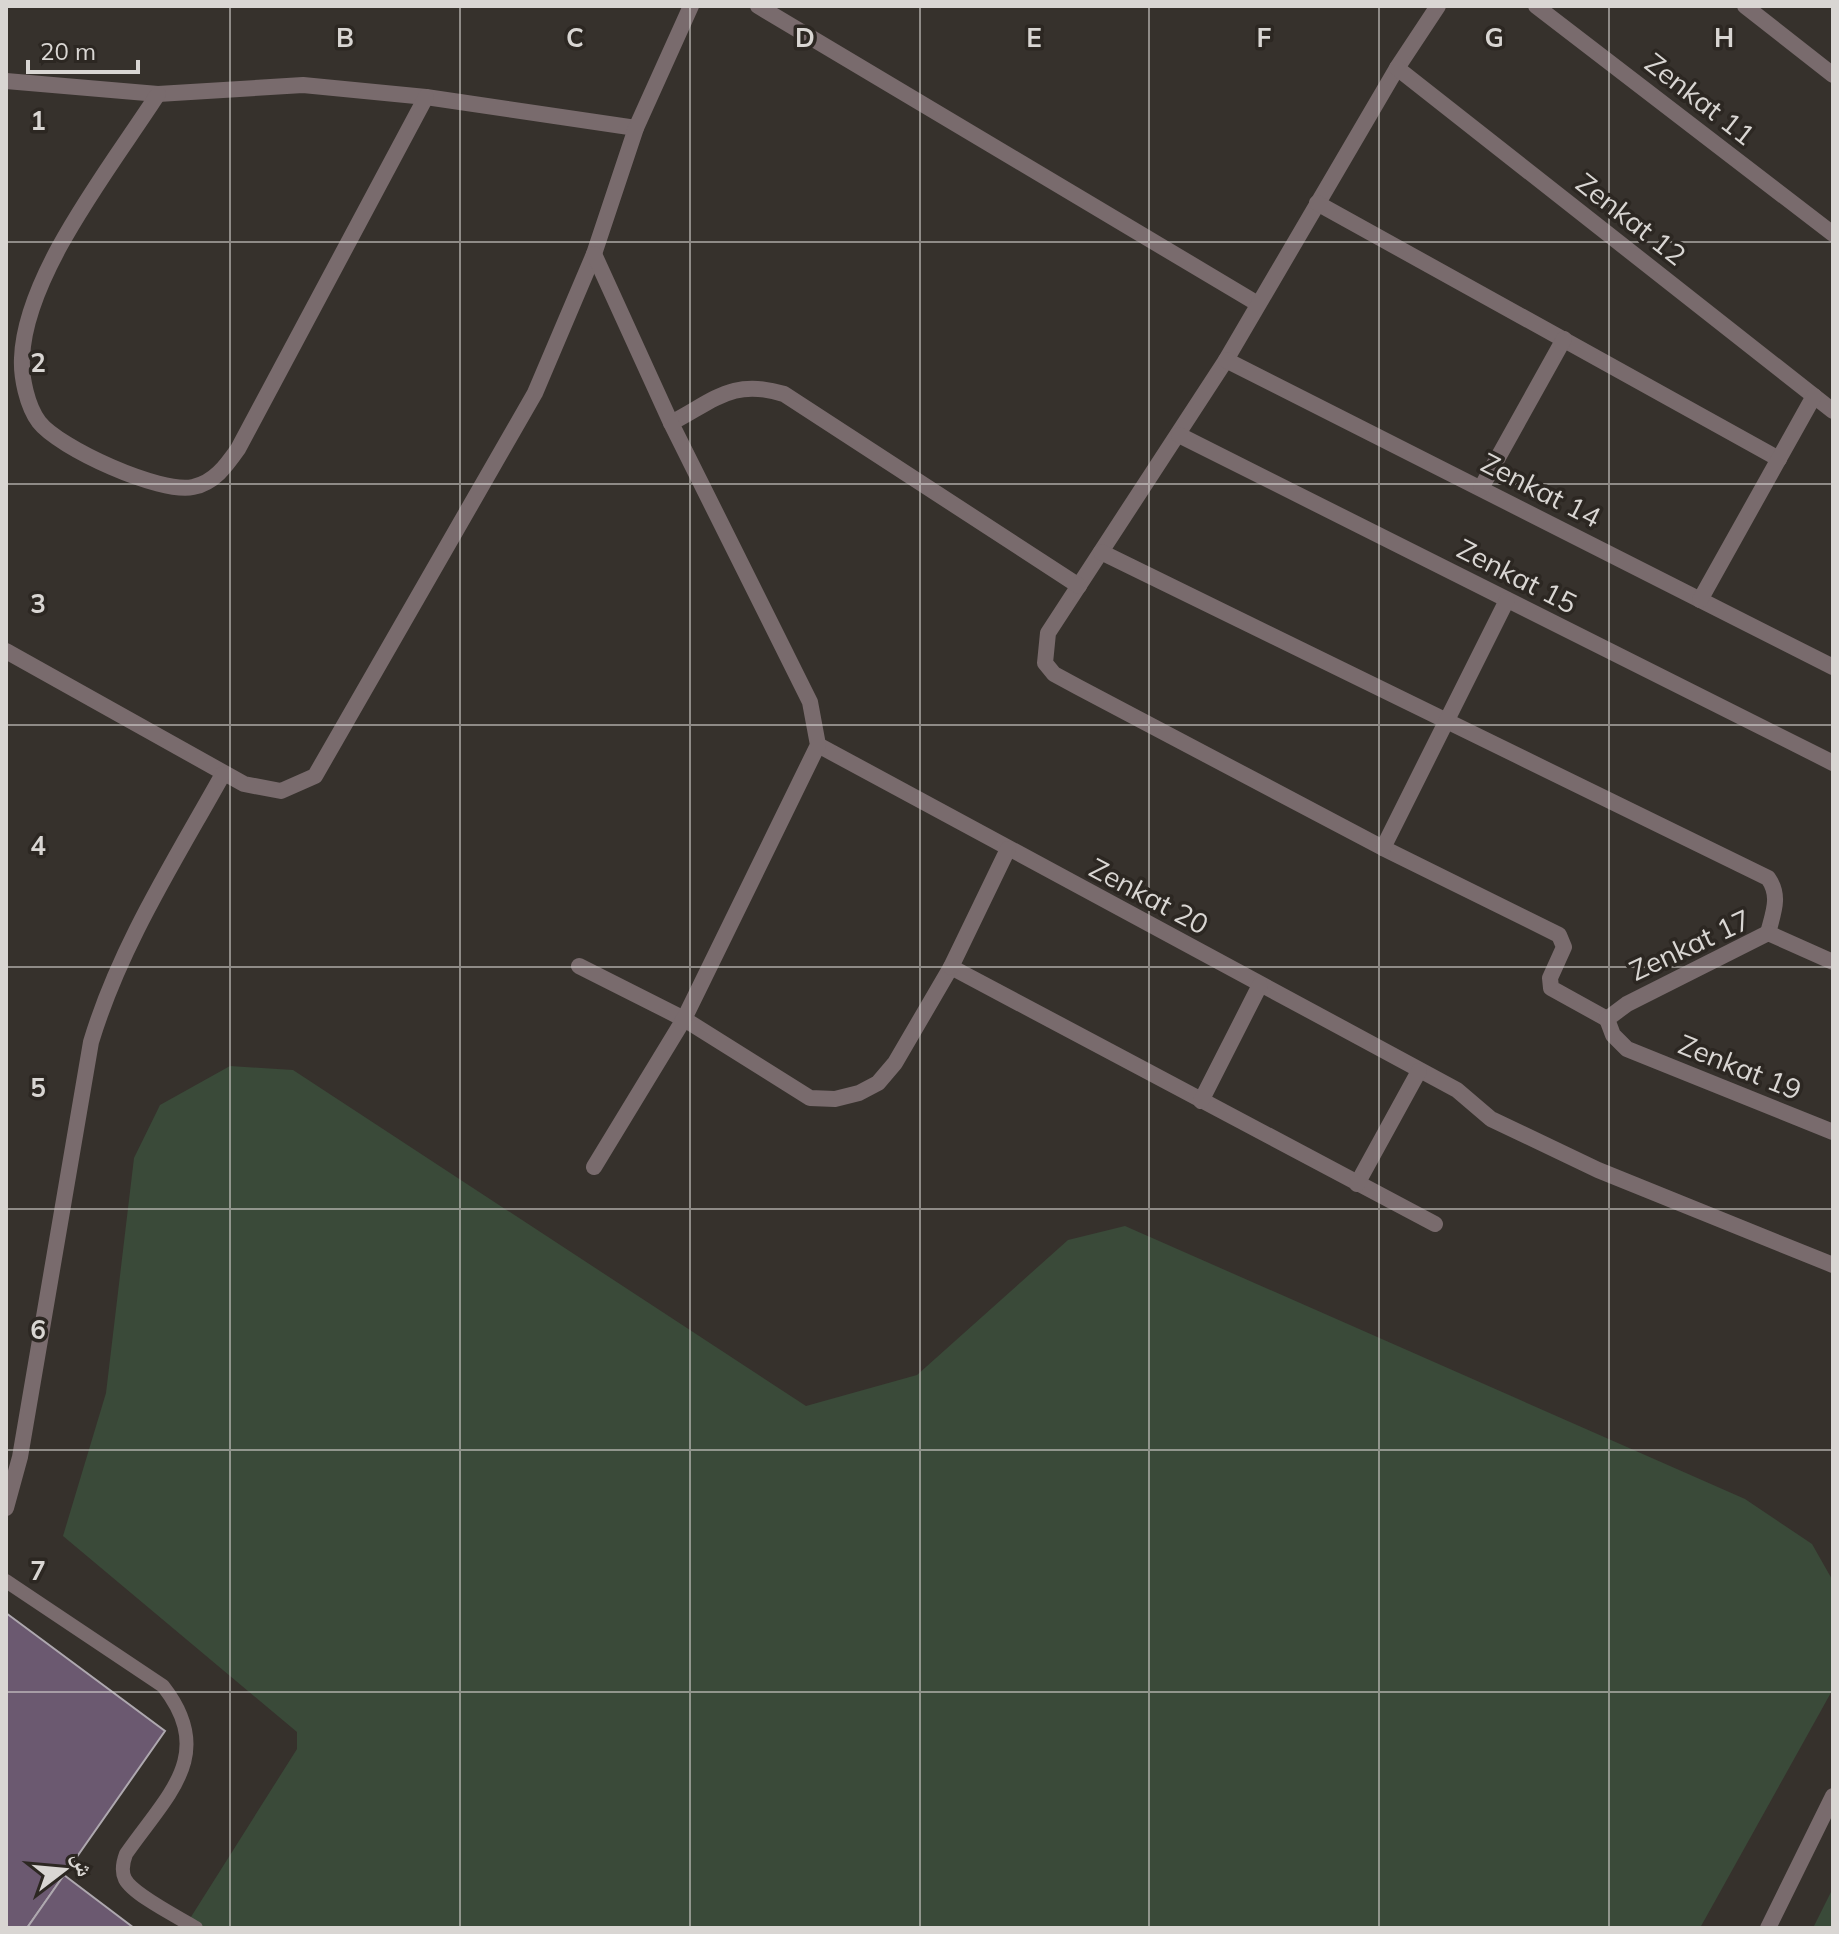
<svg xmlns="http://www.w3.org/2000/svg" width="1839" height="1934" viewBox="0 0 1839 1934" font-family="Mulish,'Noto Naskh Arabic',sans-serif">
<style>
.green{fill:#3a4a39}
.building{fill:#6b5970;stroke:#aea8af;stroke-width:2}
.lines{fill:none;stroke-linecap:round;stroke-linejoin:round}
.service{stroke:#796b6d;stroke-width:14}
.minor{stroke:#796b6d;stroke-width:16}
.tertiary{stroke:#796b6d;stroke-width:16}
.grid{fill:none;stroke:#d9d6d3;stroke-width:2;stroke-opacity:0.55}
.labels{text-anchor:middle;stroke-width:7;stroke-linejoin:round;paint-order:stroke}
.street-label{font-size:28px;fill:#d9d6d3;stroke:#2c2722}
.grid-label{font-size:26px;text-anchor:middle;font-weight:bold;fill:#d9d6d3;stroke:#2c2722;stroke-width:7;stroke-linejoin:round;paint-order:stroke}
</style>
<rect width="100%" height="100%" fill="#36312c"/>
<g class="green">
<polygon points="230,1066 293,1070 806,1406 917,1375 1068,1240 1125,1226 1745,1499 1812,1544 1833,1581 1833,1689 1700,1928 184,1928 297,1749 297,1732 63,1536 106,1393 134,1158 160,1105"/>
<polygon points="1833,1888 1833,1928 1813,1928"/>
</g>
<g class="building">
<polygon points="6,1613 165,1731 27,1928 6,1928"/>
<polygon points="64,1875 134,1928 27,1928"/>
</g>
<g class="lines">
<path class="service" d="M6,1581l157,105c54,69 4,109 -37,168 -3,8 -5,17 -1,25 8,16 55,39 71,49"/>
<g class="minor">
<polyline points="758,6 1258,304"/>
<polyline points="1438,6 1397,68 1226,360 1048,633 1045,663 1054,674 1078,687 1383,848 1559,935 1564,947 1550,978 1551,988 1607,1019"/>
<polyline points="1536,6 1833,234"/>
<polyline points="1745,6 1833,75"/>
<polyline points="1397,68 1833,411"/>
<polyline points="6,81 158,94 303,85 426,97 636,128"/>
<path d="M158,94c-45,70 -133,180 -136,264 -1,19 5,48 17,64 20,26 121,72 154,65 21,-4 33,-21 45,-38l188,-352"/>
<polyline points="1317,203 1779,459"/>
<polyline points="1226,360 1833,667"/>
<path d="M671,423c44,-23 62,-45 113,-29l295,192"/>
<polyline points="1179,435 1833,763"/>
<polyline points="1481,488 1564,339"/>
<path d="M1101,552l667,326c13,18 5,35 0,55"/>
<polyline points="1700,600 1814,396"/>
<polyline points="6,651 244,784 281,791 315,776 535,393 594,254 636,128 691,6"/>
<polyline points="818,745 1457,1090 1491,1119 1598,1170 1833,1265"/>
<polyline points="1383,848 1507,600"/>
<polyline points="1833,962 1768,933 1627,1004 1607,1019 1613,1035 1627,1049 1833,1132"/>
<polyline points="579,966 684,1019 810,1098 835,1099 859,1093 878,1083 895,1063 951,967 1435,1224"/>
<polyline points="951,967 1008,849"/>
<polyline points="1201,1101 1260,985"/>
<polyline points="594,1167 684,1019 818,745 810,702 671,423 594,254"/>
<polyline points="1357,1184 1419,1071"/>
<path d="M6,1508l14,-51 71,-415c29,-96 83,-180 132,-268"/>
</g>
<polyline class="tertiary" points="1768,1928 1833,1796"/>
</g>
<path class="grid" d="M230,6v1922M460,6v1922M690,6v1922M920,6v1922M1149,6v1922M1379,6v1922M1609,6v1922M6,242h1827M6,484h1827M6,725h1827M6,967h1827M6,1209h1827M6,1450h1827M6,1692h1827"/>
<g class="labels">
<g class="street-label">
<text transform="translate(1700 99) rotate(38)" y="10">Zenkat 11</text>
<text transform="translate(1631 219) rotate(38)" y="10">Zenkat 12</text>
<text transform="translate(1541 490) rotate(27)" y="10">Zenkat 14</text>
<text transform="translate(1517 576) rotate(27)" y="10">Zenkat 15</text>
<text transform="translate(1149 896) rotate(28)" y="10">Zenkat 20</text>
<text transform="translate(1690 945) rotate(-25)" y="10">Zenkat 17</text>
<text transform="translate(1740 1067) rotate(22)" y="10">Zenkat 19</text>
</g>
</g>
<g class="grid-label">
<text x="345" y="47">B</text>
<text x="575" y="47">C</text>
<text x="805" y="47">D</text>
<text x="1034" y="47">E</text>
<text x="1264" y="47">F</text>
<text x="1494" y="47">G</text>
<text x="1724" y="47">H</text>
<text x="38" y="130">1</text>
<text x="38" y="372">2</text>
<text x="38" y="613">3</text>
<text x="38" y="855">4</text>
<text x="38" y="1097">5</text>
<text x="38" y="1339">6</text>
<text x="38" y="1580">7</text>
</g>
<rect width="1839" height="1934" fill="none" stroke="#d9d6d3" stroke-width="16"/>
<g transform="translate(64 1870) rotate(74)" stroke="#2c2722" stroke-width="6" paint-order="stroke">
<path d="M0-6L14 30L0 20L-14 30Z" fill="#d9d6d3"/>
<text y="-12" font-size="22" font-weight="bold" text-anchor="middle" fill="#d9d6d3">ش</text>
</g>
<path d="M28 60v12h110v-12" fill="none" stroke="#d9d6d3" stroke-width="4"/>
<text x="40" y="60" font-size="24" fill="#d9d6d3" stroke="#2c2722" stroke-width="6" paint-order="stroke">20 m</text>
</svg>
